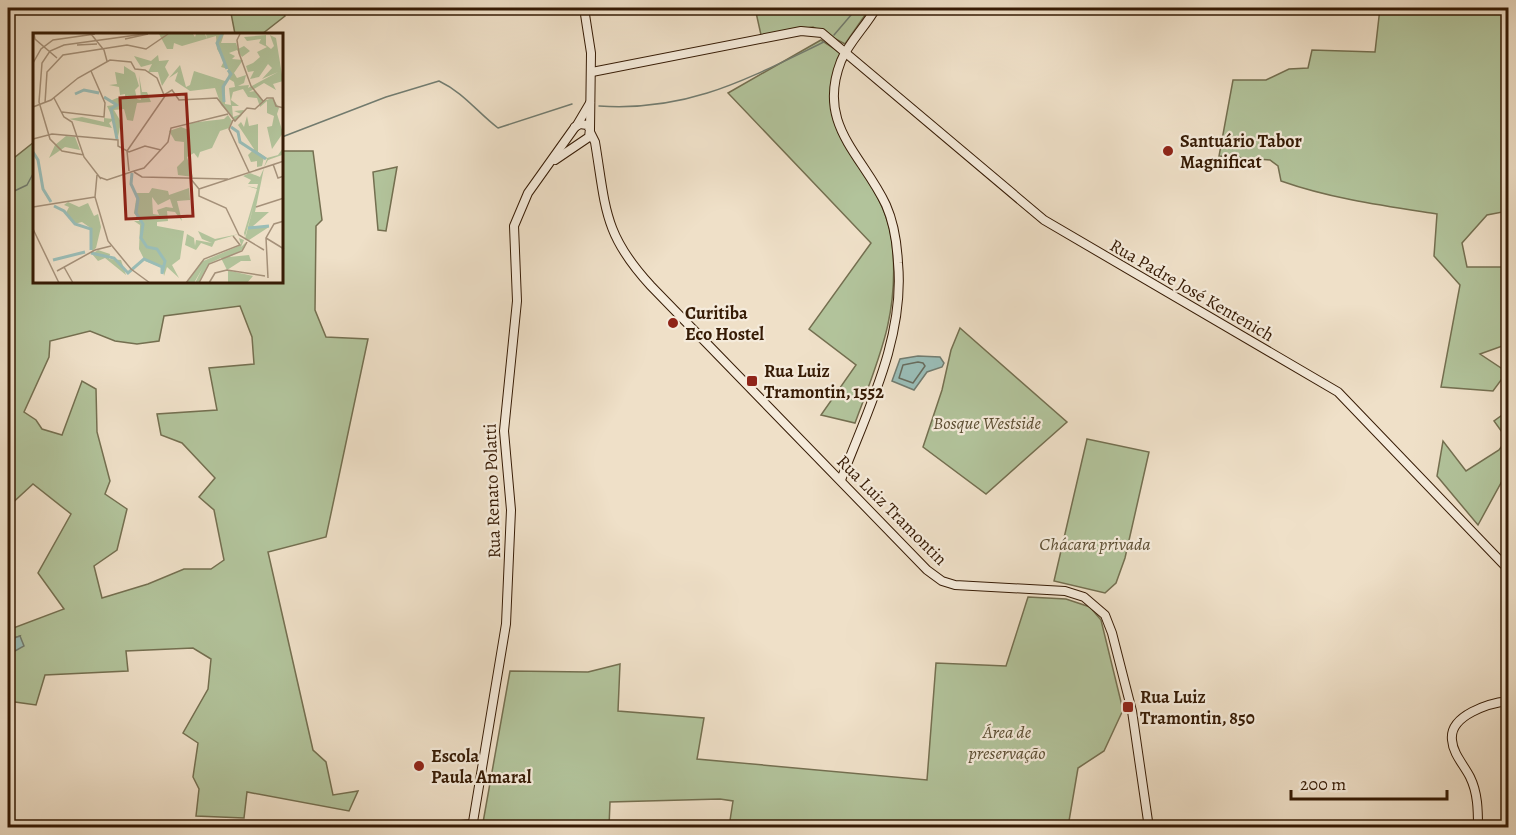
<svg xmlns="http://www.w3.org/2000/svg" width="1516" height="835" viewBox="0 0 1516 835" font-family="Alegreya,serif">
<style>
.green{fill:#b2c39b;stroke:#746f50;stroke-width:1.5;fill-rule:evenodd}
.water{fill:#9abdb7;stroke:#727c70;stroke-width:1.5}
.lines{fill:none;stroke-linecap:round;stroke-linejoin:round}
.shore{stroke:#686c5e;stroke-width:1.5}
.stream{stroke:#727c70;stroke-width:1.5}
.secondary-casing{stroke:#361b05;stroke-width:10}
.secondary{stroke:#f5ebdb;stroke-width:8}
.poi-dot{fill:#8f2418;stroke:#f5ebdb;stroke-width:2}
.labels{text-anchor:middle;stroke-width:4.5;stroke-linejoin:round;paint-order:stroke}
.poi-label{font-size:18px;font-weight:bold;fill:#361b05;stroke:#f5ebdb;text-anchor:start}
.street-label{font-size:18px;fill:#361b05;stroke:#f5ebdb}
.park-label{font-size:18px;font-style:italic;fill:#5b4d32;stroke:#f5ebdb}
.inset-river{fill:none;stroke:#9abdb7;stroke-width:3}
.inset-road{fill:none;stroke:#a5917a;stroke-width:1.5}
.view{fill:#8f2418;fill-opacity:0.15;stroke:#8f2418;stroke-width:3}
.inset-edge{fill:none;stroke:#361b05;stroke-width:3}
</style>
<rect width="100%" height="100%" fill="#efe0c8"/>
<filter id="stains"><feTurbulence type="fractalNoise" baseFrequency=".00333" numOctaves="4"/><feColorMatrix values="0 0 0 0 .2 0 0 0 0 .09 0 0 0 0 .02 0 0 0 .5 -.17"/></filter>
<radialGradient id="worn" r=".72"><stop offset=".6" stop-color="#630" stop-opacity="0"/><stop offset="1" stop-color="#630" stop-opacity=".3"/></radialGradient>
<g class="green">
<polygon points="230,8 282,8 285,16 262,34 235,34"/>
<polygon points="755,8 870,8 845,44 813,27 761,35"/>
<path d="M1380,8h128v40l-3,16 3,1v146l-21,4 -25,28 5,24h41v77l-28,10 27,18 -14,19 -52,-4 19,-102 -26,-29 3,-42c-52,-8 -105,-15 -156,-33l-3,-15 -8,-6 -51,-4 14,-76h33l23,-11 19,-1 4,-18 63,2z"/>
<path d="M821,40l20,13c-38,86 42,113 51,189 8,71 -13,116 -37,181l-34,-8 35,-50 -47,-36 62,-86 -143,-150z"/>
<path d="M34,142v140h248v-131h31l9,69 -6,6 -1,84 11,27 42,2 -42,198 -58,15 45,198 13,12 7,33 25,-4 -9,20 -102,-19 -3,26 -48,-2 3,-27 -6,-12 5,-34 -15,-10 25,-44 3,-30 -18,-11 -67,3 2,20 -83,4 -9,30 -28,-4v-46h2l10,-19 -12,4v-10l56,-21 -26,-36 33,-59 -38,-30 -25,23v-348l7,-2zM240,306l12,31 2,27 -45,4 8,42 -60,4 4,21 21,8 33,35 -16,19 15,13 10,50 -13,9h-27l-36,15 -46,14 -8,-32 23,-16 10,-41 -22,-15 5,-13 -13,-49 -1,-43 -14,-8 -20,54 -20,-6 -6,-9 -12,-8 25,-55 1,-16 40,-10 25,10 22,3 22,-3 5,-25z"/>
<polygon points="397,167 386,231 378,230 373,172"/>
<polygon points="960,328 1067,422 986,494 923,447 942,390 951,350"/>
<polygon points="1505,413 1508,417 1508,470 1478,525 1437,476 1443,441 1466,471 1499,450 1507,439 1494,421"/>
<polygon points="1087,439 1149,452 1125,558 1116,583 1105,593 1054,581"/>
<polygon points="1028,597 1066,599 1090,607 1101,620 1123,710 1104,751 1078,768 1068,827 729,827 733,801 720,799 610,802 609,827 482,828 510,671 588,672 620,664 618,711 704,718 697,759 927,780 936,663 1006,666"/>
</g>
<g class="water">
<polygon points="918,356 940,357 944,363 942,367 927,372 914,390 892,381 900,359"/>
<polygon points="20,636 24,646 8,655 8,640"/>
</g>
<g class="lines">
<polygon class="shore" points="918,362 923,363 925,366 913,383 899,378 903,365"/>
<g class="stream">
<polyline points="834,35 857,8"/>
<path d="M599,106c90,6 148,-27 227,-65"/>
<path d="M282,137l104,-40 53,-16c25,12 37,30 59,47l74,-24"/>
<polyline points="8,194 27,185 34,172"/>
</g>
<defs>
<g id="secondary">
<polyline points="584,8 591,53 590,129"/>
<polyline points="592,72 801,31 822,33 1044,220 1338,392 1508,569"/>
<polyline points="577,125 590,103"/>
<path d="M590,132l5,10c11,66 8,92 56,144l276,284 15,11 13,4 110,6 19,6 21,18 7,18 20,78 17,117"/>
<polyline points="555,160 589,137 590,129 587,125 580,124 575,127"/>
<path d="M841,480c26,-69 64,-142 57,-217 -1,-20 -4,-40 -12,-58 -24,-51 -70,-80 -45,-144 8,-19 25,-35 35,-53"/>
<polyline points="426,828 473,824"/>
<polyline points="472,828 506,624 511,510 504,431 517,301 514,226 528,193 575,127"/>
<path d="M1478,828c0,-17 0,-35 -8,-51 -6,-12 -17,-23 -18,-37 -3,-25 38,-37 56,-39"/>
</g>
</defs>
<use href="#secondary" class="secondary-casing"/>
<use href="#secondary" class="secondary"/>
</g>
<g class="poi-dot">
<circle cx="1168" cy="151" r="6"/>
<circle cx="673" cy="323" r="6"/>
<rect x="746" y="375" width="12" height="12" rx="3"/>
<rect x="1122" y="701" width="12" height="12" rx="3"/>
<circle cx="419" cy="766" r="6"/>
</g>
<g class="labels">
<g class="poi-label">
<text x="1180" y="147">Santuário Tabor<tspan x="1180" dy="21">Magnificat</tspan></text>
<text x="685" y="319">Curitiba<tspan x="685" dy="21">Eco Hostel</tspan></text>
<text x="764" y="377">Rua Luiz<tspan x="764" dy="21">Tramontin, 1552</tspan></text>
<text x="1140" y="703">Rua Luiz<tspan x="1140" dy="21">Tramontin, 850</tspan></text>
<text x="431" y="762">Escola<tspan x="431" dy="21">Paula Amaral</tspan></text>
</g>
<g class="street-label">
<text transform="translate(1192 290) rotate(30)" y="6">Rua Padre José Kentenich</text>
<text transform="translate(492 491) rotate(-92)" y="6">Rua Renato Polatti</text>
<text transform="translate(892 510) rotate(45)" y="6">Rua Luiz Tramontin</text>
</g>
<g class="park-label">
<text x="987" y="429">Bosque Westside</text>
<text x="1095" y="550">Chácara privada</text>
<text x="1007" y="738">Área de<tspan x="1007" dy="21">preservação</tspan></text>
</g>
</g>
<g transform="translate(33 33)">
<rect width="250" height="250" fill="#efe0c8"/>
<path d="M126,1h34l2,3 1,-3h9l2,5 -1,-5h18l-3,9h15l2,6 6,-3 6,5 -8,6 -5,-7 -8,3 6,3 -3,3 11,1 -9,13 3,5 9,-3 -2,8 -6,3 11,-1 -1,3 30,-16 -16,7 10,-11 -4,-4 -9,13 -9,2 4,-8 -6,1 -2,-6 7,-3 7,-6 -3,-5 10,-5 -8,-4 2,-4 -14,2 -3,-4 22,-2v10l5,4 3,-3 -4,-11 6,3 7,43 -10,3 3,6 -12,-7 -15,9 6,-1 8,10 10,-3 6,10 -2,6 6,19 -11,16 -5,-22 5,-1 2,-10 -7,-3v-12l-7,6 -3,-9 -9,-1 -5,-8 -10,3 -2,8 8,6h-7l1,11 8,-3 -7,-3 10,-1 -3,6 -6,4 -14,-15 -6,-17 -25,3 -15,-10 3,-9 -9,6 11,-13 6,22 4,-2 4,-14 31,10v23l6,1 -2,-17 6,-1 -1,-5 -5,-3 -1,-10 -7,-2 3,-6 -7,-12 -1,-13 -34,10 -8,-3 -1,6h-6zM125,22l1,6 10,-1 -4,7 4,8 -7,11 -4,-14h-10l4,-8 -11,3 -7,-11 17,5zM91,33l11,7 4,13 -4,4 2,9 4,1 -2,-25 3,17h5l4,10 -14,1 -4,18 -6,-1 -3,-11 -10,1 7,12 -3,15 -6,-16 -3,2 3,5 -43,-9 13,-2 22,5v-4l9,1 -6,-13 7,-1 -4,-4 7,-3h8v-4l-5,1 -1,-8 -10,-2 8,-1 -2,-12 9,2zM195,82l4,6 -3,7 -9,3 -8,17 -12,4 -2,6 -4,-5 -7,4 6,20 -15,-2 -1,-8 7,-7v-18l-9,-1 -6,-10 12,-4 8,3 1,-7 34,-4zM214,83l2,10 9,-2v28l9,6 11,-3 5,-7 -1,7 -14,5 -4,7 3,-8 -3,-2 -2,9 -5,1v-6l-6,1 -3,-7 6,-6 -16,-24 3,-3 3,5zM33,103l9,1 5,13 -15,-3 -16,11 6,-13zM231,135l-9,44h14l-16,14 16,1 -20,13 -4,-1 9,-35 -9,33 -1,-4 13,-44 -10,-3 10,2 1,-4h-10l3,-4 -8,-4 7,-3 10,4zM119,155l16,3 1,4 20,-7 1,12 -13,1 5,20 -7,-9 -8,-1 1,10 -11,1v4l27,5 -4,28 -8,6 7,13 -12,-11 -3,9 -1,-8 -18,-7 -6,-12 1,-24 -6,-4h6l-6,-8 3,-20h12zM119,164l6,8 12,-6 3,9 -7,-1 -9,3 2,5 -6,-1zM35,169l11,5 9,-4 6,13 4,-2 3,13 -5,21 -4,3v-22l-10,-7 -8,2 -8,-11 3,-6 -5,-2zM165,198l17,8 24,-5 -24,7 -3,6 -11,-4 -5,7 -11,-5 2,-11 7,4 1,8 1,-6 16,3 -10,-4zM206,205l5,2 -3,7 5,-5 -2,7 -15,8 20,-2 2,6h-10l-14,9 -6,-12 -11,5 -11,20h-4l7,-14 -8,14h-7l14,-21 40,-17zM65,217l12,4 -1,5 12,1 5,15 -21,-17 -7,3 -6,-7zM195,238h3l22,5 -6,7h-19z" fill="#b2c39b" fill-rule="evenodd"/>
<path class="inset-river" d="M189,1l-5,9 10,26M42,61l9,-4 15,3M71,64l13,8 -6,4 6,30M191,69l-1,-15 8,-13 -3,-4M198,94l7,5 2,10 26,17M0,119l5,8 5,29 8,13M99,140l-1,11 7,15 -2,14 7,11 -2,14 6,9 10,2 8,12 -3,13M21,173l10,5 11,13 16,5v21M215,195l21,-2M58,220l23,5 14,15 16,-14 18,8v6M20,227l32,-8"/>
<path class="inset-road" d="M1,1l1,5 22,19M58,1l13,16 3,11M207,1l-3,6 2,13 12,33 12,15M92,6l23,-5M44,12l20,-1M0,30l8,-14 12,-9 42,-6M21,65l10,19 8,5 12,35 17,22M12,70l2,-31 16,-17 64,-10 19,4 22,-15M0,74l18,-7 27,-22 32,-18 21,2 4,7 10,1 12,8 7,17 8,-5 7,10 38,-2 18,23 12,-13 8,1 12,-11h6l3,8 8,2M29,79l42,5 1,-14 -14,-32M200,87l-4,9 20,43M0,106l19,-5 66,6v6l11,6 16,-6 16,4M94,118l38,-55M94,118l2,20M51,122l-22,-4 -12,-12 -11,-37 3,-39 8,-12 14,-6 80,-11M240,131l5,14 6,-2M101,138l10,-3 24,-26 3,-14 57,-14M101,139l8,5 86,2M64,142l-2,22 13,44 23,28 19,14M66,144l8,3 27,-9M157,145l9,11v7l27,12 13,27 25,15M166,156l85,-28M0,174l62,-10M223,174l28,-9M0,196l26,54M233,205l18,11M31,234l9,16M24,238l38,-21 16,-4M235,245l-2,-40 8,-14 10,-3M153,250l18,-24 36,-14 -7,-9M166,250l10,-19 33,-13 5,-9M176,250l6,-10 12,-3 38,6"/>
<path class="view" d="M153,61l7,122 -67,3 -6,-121z"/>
<rect width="250" height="250" class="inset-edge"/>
</g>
<rect width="1516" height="835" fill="none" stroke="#efe0c8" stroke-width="30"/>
<rect x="9" y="9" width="1498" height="817" fill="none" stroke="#361b05" stroke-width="3"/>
<rect x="15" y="15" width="1486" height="805" fill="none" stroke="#361b05" stroke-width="1.5"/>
<path d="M1291 790v9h156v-9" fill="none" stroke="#361b05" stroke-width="3"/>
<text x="1300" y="790" font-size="18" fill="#361b05" stroke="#f5ebdb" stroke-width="4.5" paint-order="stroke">200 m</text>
<rect width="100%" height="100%" filter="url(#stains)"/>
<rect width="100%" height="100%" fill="url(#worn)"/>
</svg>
